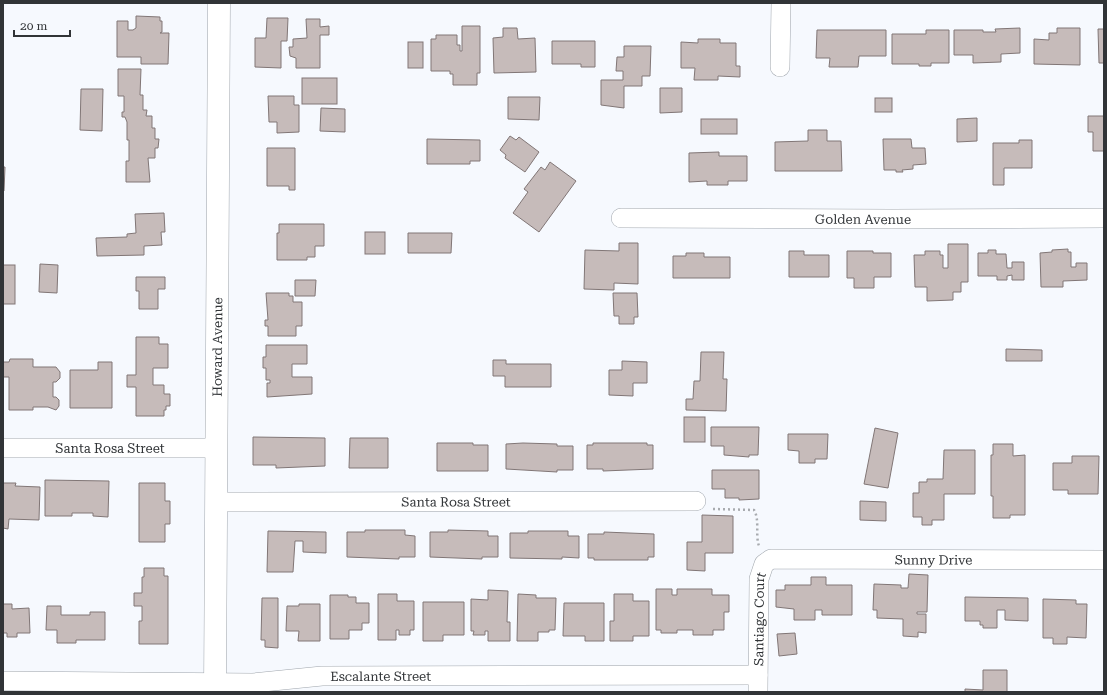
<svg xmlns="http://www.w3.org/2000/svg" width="1107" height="695" viewBox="0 0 1107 695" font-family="'Roboto Serif',serif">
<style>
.building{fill:#c6bbba;stroke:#817676}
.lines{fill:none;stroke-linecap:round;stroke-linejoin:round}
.minor-casing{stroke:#9fa5ac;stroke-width:20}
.tertiary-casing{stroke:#9fa5ac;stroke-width:23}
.path{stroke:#a8abaf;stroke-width:2.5;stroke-dasharray:2 3;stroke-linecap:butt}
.minor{stroke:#fff;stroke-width:19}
.tertiary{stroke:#fff;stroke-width:22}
.labels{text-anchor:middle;stroke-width:3.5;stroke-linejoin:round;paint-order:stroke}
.street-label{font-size:13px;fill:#313437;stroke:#f6f9fe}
</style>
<rect width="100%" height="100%" fill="#f6f9fe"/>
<g class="building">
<polygon points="136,16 160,17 160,21 162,21 162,32 160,33 169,33 168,64 141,64 141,57 117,57 117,21 128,21 128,30 133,30 136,28"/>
<polygon points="267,18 288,18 287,41 281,41 281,68 255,67 255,38 266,38"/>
<polygon points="306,19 320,19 320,27 329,26 329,35 320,35 320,68 296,68 296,58 290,56 289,47 293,47 293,39 307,38"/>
<polygon points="462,26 480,26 480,73 477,73 477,85 453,85 453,74 450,74 450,71 431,71 431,39 436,39 436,35 457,35 457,45 460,45 460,51 462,51"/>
<polygon points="503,28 517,28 518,39 535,38 536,72 494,73 493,38 503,37"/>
<polygon points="1020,28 1020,53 1001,54 1001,62 973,63 973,55 954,55 954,30 983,30 983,32 996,32 995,29"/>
<polygon points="1057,28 1080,28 1080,65 1034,64 1034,39 1049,40 1049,33 1057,33"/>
<polygon points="1098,29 1104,29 1104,63 1099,63"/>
<polygon points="817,30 886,30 886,56 859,56 858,67 829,67 830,58 816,58"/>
<polygon points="926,30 949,30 949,63 931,63 931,66 919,66 919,64 892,64 892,34 926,34"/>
<polygon points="698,39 720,39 720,43 736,43 736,66 740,66 740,77 718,76 718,80 694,80 695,68 681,68 681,42 698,43"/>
<polygon points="552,41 595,41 595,67 581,67 581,64 552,64"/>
<rect x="408" y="42" width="15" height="26"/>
<polygon points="624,46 651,46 650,76 642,76 642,86 624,86 624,108 601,105 601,80 623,80 623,71 616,71 617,57 624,57"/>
<polygon points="118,69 141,69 140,95 143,95 143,110 147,110 146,116 152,116 152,128 155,128 155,139 159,139 158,148 155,148 155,158 148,158 150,182 126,182 126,161 129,161 129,140 127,140 127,122 125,117 122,117 122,112 124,112 124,96 118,96"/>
<rect x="302" y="78" width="35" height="26"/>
<polygon points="660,88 682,88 682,112 660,113"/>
<polygon points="81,89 103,89 102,131 80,130"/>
<polygon points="268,96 294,96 294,105 299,105 299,132 277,133 277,122 269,122"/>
<polygon points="508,97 540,97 539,120 508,119"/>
<rect x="875" y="98" width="17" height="14"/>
<polygon points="321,108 345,109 345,132 320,131"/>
<polygon points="1088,116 1104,116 1104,168 1104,151 1093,151 1093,132 1088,132"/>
<polygon points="977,118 977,141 957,142 957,119"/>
<rect x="701" y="119" width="36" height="15"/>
<polygon points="808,130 827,130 827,141 841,141 842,171 775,171 775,142 808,141"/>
<polygon points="510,136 516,140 519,137 539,152 525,172 505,158 506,155 500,150"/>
<polygon points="427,139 480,140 480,161 470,161 470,164 427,164"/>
<polygon points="883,139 911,139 912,148 925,148 926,164 913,165 913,169 902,170 903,172 896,172 896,170 884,170"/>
<polygon points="1019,140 1032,140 1032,168 1004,168 1004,185 993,185 993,143 1019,143"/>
<polygon points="267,148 295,148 295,190 289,190 289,186 267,186"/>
<polygon points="719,152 719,156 747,156 747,181 728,181 728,185 707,185 707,181 689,182 689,153"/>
<polygon points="550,162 576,181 539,232 513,213 528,192 524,189 541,167 545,170"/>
<polygon points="3,167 5,167 4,191 3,191"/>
<polygon points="164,213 165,232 161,232 162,245 144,246 144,255 97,256 96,238 127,237 127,234 136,233 135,214"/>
<polygon points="279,224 324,224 324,246 315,246 315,257 307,257 307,260 277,260 277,233 279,233"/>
<rect x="365" y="232" width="20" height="22"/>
<polygon points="408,233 452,233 451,253 408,253"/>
<polygon points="619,243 638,243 638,284 614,283 614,290 584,289 585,250 619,251"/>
<polygon points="948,244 968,244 968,282 961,282 961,292 953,292 953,300 927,301 927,287 915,287 914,255 925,255 925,251 940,251 940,255 943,255 943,268 948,268"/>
<polygon points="1068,249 1068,252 1071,252 1071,267 1076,267 1076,263 1087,263 1087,280 1063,281 1063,287 1041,287 1040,253 1052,252 1052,250"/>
<polygon points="988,250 996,250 996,254 1006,254 1007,268 1012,268 1012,262 1024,262 1024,280 1012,280 1012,275 1007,276 1007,280 997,280 997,276 978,276 978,253 988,253"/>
<polygon points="789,251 804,251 804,255 829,255 829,277 789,277"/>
<polygon points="847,251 873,251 873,253 891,253 891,277 874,277 874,288 854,288 854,278 847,278"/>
<polygon points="686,253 704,253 704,257 730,257 730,278 673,278 673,256 686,256"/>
<polygon points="40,264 58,265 57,293 39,292"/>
<rect x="3" y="265" width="12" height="39"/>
<polygon points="136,277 165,277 165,289 158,289 158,309 139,309 139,291 136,291"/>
<polygon points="295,280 316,280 315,296 295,296"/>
<polygon points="266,293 289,293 289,296 293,296 293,302 302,302 302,326 296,326 296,336 268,336 268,326 265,326 265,320 268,320"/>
<polygon points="613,293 637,293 638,317 634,317 634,324 619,324 619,316 614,316"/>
<polygon points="136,337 159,337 159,344 168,344 168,368 153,368 153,385 164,385 164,394 170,394 170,406 166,406 166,410 164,410 164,416 136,416 136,387 127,387 127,375 136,375"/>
<polygon points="266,345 307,345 307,364 292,364 292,377 312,377 312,394 267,397 267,383 270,383 270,380 266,380 266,368 263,368 263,357 266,357"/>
<polygon points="1006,349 1042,350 1042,361 1006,361"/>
<polygon points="701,352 724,352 723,379 727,379 726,411 686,410 686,399 693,399 694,381 700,381"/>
<polygon points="10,359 33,359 33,367 56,367 60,372 60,378 56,382 53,382 53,397 56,397 59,400 59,406 56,410 48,407 33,407 33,410 9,410 9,377 3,377 3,362 9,362"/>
<polygon points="493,360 506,360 506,364 551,364 551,387 505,387 505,376 493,376"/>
<polygon points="622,361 647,362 647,383 633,383 633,396 609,395 609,370 622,370"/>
<polygon points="98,362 112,362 112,408 70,408 70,370 98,370"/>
<rect x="684" y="417" width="21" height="25"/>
<polygon points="711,427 759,427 758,455 749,455 749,457 724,455 724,446 711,446"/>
<polygon points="875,428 898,433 888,488 864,484"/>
<polygon points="788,434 828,434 827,459 815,459 815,463 799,463 799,451 788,450"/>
<polygon points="253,437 325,438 325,466 276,468 276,465 253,465"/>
<polygon points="350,438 388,438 388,468 349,468"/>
<polygon points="437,443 473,443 473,445 488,445 488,471 437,471"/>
<polygon points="523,443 557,444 557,446 573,446 573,470 557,470 557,472 506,469 506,444"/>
<polygon points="593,443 647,443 647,445 653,445 653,469 603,471 603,469 587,469 587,445 593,445"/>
<polygon points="993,444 1013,444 1013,456 1025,455 1025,515 1010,515 1010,518 993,518 993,496 991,496 991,455 993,455"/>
<polygon points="944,450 975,450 975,494 944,494 944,520 932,520 932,525 922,525 922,517 913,517 913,493 919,493 919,482 927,482 927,479 943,479"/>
<polygon points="1072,456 1099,456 1098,494 1068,494 1068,490 1053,490 1053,463 1072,463"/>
<polygon points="712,470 759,470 759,499 739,500 739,498 725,498 725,489 712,489"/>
<polygon points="45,480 109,481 108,517 93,516 93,513 72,513 72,516 45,516"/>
<polygon points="3,483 16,483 15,486 40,487 39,520 9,519 8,529 3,528"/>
<polygon points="139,483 165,483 165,501 170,501 170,524 165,524 165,542 139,542"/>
<polygon points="860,501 886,502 886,521 860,520"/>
<polygon points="702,515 733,516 733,553 705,553 705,571 687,570 687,542 702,542"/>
<polygon points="365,530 405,530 405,535 415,536 415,557 399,557 399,559 347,557 347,532 365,532"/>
<polygon points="448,530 488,531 488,536 498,536 498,557 482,557 482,559 430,557 430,532 448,532"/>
<polygon points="268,531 326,532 326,553 303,552 303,541 295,541 293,572 267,572"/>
<polygon points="528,531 568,531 568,536 579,536 579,558 562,557 562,559 510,558 510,533 528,533"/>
<polygon points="604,532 654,534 654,557 648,557 648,560 594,560 594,558 588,558 588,534 604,534"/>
<polygon points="144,568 164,568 164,576 168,576 168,644 139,644 139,621 142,621 142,606 134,606 134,593 142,593 142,577 144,577"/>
<polygon points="909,574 928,575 927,612 917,612 917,614 926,614 926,633 918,632 918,637 903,636 903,619 877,618 877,610 873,610 874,584 901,585 901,588 908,588"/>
<polygon points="811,577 826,577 826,585 852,585 852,615 822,615 822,610 815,610 815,620 794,620 794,609 776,607 776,590 785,590 785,585 811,585"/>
<polygon points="656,589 672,589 672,595 677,595 677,589 712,589 712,595 729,595 729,612 724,612 724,630 713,630 713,635 693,635 693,630 677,630 677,633 661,633 661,630 656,630"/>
<polygon points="488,590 508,591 507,622 510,622 510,641 488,641 488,631 485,631 485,635 473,635 474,631 471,631 471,599 488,600"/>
<polygon points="378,594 397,594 397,601 414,601 414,630 410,630 410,635 399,635 399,630 396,630 396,640 378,640"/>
<polygon points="518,594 536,595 536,598 556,598 555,630 549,630 549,632 538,632 538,641 517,641"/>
<polygon points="614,594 633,594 633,601 649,601 649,636 633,636 633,641 610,641 610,621 614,621"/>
<polygon points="330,595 348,595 348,597 356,597 356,603 369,603 369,623 362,623 362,630 349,630 349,639 330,639"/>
<polygon points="965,597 1028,598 1028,621 1005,620 1005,610 997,610 997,628 983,628 983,625 980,625 980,621 965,621"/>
<polygon points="262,598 278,598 278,648 265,647 265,640 261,640"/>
<polygon points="1043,599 1076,600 1076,604 1087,604 1086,638 1067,637 1067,644 1053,644 1053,638 1043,638"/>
<polygon points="423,602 464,602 464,635 443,635 443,641 423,641"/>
<polygon points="564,603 604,603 604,641 585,641 585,636 563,636"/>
<polygon points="3,604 12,604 12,609 29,608 30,633 17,633 17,637 7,637 7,633 3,633"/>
<polygon points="299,604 320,604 320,641 298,641 299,631 286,631 287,606 299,606"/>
<polygon points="47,606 61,606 61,615 90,615 90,612 105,612 105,640 76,640 76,643 57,643 57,630 46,630"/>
<polygon points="795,633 797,654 779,656 777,634"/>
<polygon points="983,670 1007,670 1007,692 965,692 965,689 983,690"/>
</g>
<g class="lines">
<defs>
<g id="minor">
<polyline points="780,67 781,3"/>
<path id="s1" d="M621,218l271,1 212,-1"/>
<path id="s2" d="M3,448h213"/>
<path id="s3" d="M217,502l479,-1"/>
<path id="s4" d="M3,681l250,2 69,-7 436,-1"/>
<path id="s5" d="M758,692l1,-113 5,-15 7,-5 333,1"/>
</g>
<g id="tertiary">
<path id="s6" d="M215,692l4,-689"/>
</g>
</defs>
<use href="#minor" class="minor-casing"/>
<use href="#tertiary" class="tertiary-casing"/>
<path class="path" d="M713,509l41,1c6,10 1,25 5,36"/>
<use href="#minor" class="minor"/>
<use href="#tertiary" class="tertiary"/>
</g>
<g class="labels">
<g class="street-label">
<text dy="5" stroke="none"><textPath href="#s1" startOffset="242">Golden Avenue</textPath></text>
<text dy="5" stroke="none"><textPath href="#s6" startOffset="345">Howard Avenue</textPath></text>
<text dy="5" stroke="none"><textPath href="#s2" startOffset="107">Santa Rosa Street</textPath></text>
<text dy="5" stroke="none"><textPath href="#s3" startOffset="239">Santa Rosa Street</textPath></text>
<text dy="5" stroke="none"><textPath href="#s5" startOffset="300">Sunny Drive</textPath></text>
<text dy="5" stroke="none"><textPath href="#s5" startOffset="73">Santiago Court</textPath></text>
<text dy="5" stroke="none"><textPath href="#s4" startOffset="378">Escalante Street</textPath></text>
</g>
</g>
<rect width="1107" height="695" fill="none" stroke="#313437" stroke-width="8"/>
<path d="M14 30v6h56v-6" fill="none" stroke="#313437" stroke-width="2"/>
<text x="20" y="30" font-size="12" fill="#313437" stroke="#f6f9fe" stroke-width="3" paint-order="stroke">20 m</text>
</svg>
